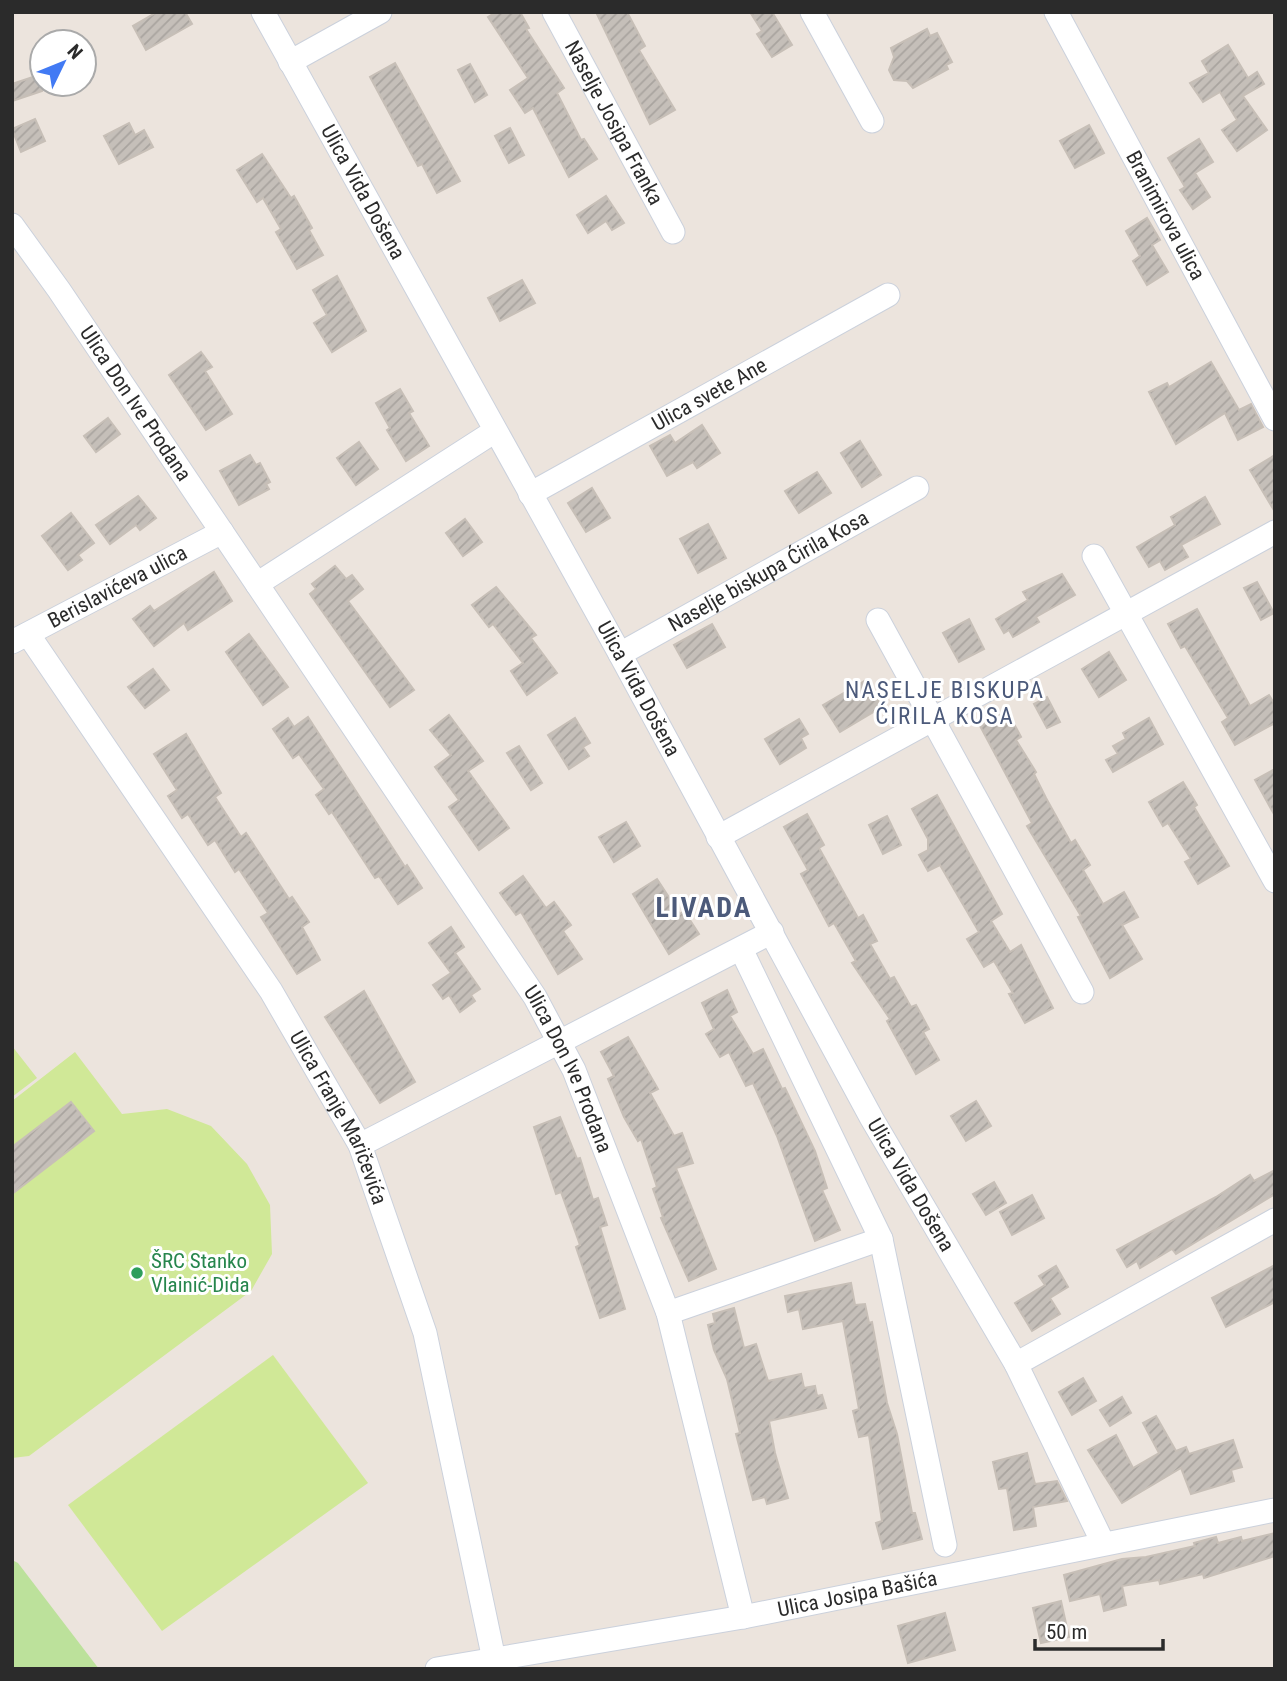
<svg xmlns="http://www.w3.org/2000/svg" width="1287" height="1681" viewBox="0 0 1287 1681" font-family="'Roboto Condensed',sans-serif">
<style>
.grass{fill:#bce19b}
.pitch{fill:#d0e897}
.building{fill:url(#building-hatch);stroke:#c7bfb7;stroke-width:2}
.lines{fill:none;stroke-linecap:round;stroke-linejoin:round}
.minor-casing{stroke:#cbd1dc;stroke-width:25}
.minor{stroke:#fff;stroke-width:23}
.leisure-dot{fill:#2e9e5b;stroke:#fff;stroke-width:2.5}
.labels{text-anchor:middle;stroke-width:6;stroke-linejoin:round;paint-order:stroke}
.street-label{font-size:21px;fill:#2b2b2b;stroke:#fff}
.leisure-label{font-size:21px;fill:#27864d;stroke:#fff;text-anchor:start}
.neighbourhood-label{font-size:23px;letter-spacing:2px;fill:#4c5a7a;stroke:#fff}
.district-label{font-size:28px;font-weight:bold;letter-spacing:2px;fill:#4c5a7a;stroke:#fff}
</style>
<defs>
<pattern id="building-hatch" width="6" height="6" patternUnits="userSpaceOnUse" patternTransform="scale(1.75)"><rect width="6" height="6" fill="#c5bfb9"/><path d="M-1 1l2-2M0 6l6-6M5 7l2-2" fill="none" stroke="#a9a49f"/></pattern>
</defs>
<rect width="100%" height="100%" fill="#ece4dd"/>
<polygon class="grass" points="12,1560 18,1563 99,1669 12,1669"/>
<g class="pitch">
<polygon points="12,1046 37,1078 12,1097"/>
<polygon points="75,1052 122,1114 167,1109 211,1126 247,1164 270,1205 272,1254 251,1291 29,1456 12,1458 12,1101"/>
<polygon points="273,1355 368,1483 162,1631 68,1505"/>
</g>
<g class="building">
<polygon points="157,12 185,12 192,24 146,50 133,26"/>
<polygon points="496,12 520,12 529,28 526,29 564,88 557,93 581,140 584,139 597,159 569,177 533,108 525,113 510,90 528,78 488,17"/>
<polygon points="596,12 627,12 645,46 639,50 675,110 650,124"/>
<polygon points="750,12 772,12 792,45 772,57 757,34 762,31"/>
<polygon points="927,29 930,36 937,33 952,62 946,65 948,69 913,88 907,81 894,80 889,70 894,57 891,48"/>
<polygon points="1228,45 1248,78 1257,72 1264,84 1243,96 1267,130 1237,151 1222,130 1237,120 1220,92 1203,102 1190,83 1209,73 1202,61"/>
<polygon points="395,63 460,181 437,193 422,164 418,166 406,144 370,77"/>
<polygon points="470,64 487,95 475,102 458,70"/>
<polygon points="42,74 42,91 12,101 12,84"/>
<polygon points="35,119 45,141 21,152 12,129"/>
<polygon points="129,123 135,135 144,130 153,147 119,164 104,136"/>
<polygon points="1089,125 1104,153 1075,168 1060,141"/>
<polygon points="510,128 524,155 509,163 495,136"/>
<polygon points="1199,139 1213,162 1195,173 1210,197 1193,209 1180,190 1185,187 1168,158"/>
<polygon points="262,154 291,198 294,196 312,228 309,230 323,255 297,269 276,232 281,229 263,198 257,202 237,170"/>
<polygon points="606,196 624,223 612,230 606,221 588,233 577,215"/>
<polygon points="1147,218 1160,240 1152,245 1168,272 1147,285 1133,261 1140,256 1126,231"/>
<polygon points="337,276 366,331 332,352 314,323 327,315 313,290"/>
<polygon points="522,280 535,303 500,321 488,298"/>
<polygon points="201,352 212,367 205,371 232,414 206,430 169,375"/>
<polygon points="1211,362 1239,410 1251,404 1263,427 1238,440 1225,413 1176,444 1149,392 1167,383 1169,387"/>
<polygon points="400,389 413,411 409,413 429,446 406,461 387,430 390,428 376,403"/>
<polygon points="108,418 120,434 96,452 84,436"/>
<polygon points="702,425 720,453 697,468 693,462 667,476 650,446 670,435 675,443"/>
<polygon points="860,441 881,475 862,487 841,453"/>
<polygon points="359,442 378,469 356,485 337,458"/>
<polygon points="250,455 256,465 260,463 270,482 266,484 269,489 239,505 220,471"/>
<polygon points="1275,455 1275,512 1250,470"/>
<polygon points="817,472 831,493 799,513 785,491"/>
<polygon points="592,488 610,518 586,532 568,503"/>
<polygon points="138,496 156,518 140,530 136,525 110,544 96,525"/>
<polygon points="1205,497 1220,524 1181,545 1188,557 1165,570 1160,561 1149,567 1137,547 1175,525 1171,517"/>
<polygon points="71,513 94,543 78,555 82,560 68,570 42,536"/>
<polygon points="465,519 482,542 463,556 446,533"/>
<polygon points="708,524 726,558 698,573 680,539"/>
<polygon points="335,566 346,579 352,575 363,589 348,601 414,690 390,707 310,594 316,589 312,584"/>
<polygon points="214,572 232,601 188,630 184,623 154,646 133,619 150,606 154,611"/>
<polygon points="1062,574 1075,595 1036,617 1039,622 1013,637 1009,630 1004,633 996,619 1028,600 1023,592"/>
<polygon points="1257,582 1274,613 1261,620 1244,588"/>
<polygon points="496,587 536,635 531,638 557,673 527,695 511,671 523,663 493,624 489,627 472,605"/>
<polygon points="1197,609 1250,706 1269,695 1275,705 1275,723 1235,745 1222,722 1228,718 1185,646 1181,648 1168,624"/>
<polygon points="969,619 984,649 959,662 943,633"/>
<polygon points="712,624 725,647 687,668 674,645"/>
<polygon points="249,634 288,687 263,705 226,652"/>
<polygon points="1109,652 1126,680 1099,697 1082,669"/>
<polygon points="153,669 169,690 145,708 128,687"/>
<polygon points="866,680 882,707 840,732 823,705"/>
<polygon points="1047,697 1060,722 1047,728 1034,704"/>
<polygon points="1007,711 1021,737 1016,740 1036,772 1034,774 1046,798 1071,843 1075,840 1090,865 1083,870 1103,904 1124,892 1138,917 1122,925 1142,959 1110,978 1078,917 1081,916 1027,826 1032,823 980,726"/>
<polygon points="449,715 483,761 468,771 509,828 479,850 449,807 459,800 435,767 451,755 430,730"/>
<polygon points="308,717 405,867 407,865 422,888 398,904 379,876 375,878 332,812 329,814 316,795 324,789 299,754 293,758 273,729 288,718 294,727"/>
<polygon points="575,718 590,743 583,747 589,756 569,769 548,735"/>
<polygon points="1149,718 1163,744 1113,772 1106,760 1118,754 1113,746 1126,739 1123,733"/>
<polygon points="799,719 808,734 801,738 806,748 780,764 765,739"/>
<polygon points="186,734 221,793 215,797 241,837 246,833 289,899 292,897 309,922 302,927 320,960 297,974 261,917 268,913 239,869 235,872 215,840 208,845 188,814 182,818 168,796 177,790 154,754"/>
<polygon points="519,746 542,783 531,790 507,753"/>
<polygon points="1275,769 1275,816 1255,780"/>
<polygon points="1183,782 1197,805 1194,807 1229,866 1198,884 1185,862 1191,859 1168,823 1163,826 1149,802"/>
<polygon points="937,795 1002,914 991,921 1010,952 1021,945 1053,1008 1025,1023 1009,994 1013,993 994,961 984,967 967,939 979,932 940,865 928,871 919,855 928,850 928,839 912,809"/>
<polygon points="807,814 824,845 819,848 858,918 863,915 877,941 870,944 890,979 894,977 911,1007 916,1005 929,1029 923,1032 939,1060 916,1074 887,1021 890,1019 852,963 856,961 834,923 829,926 801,874 808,870 784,827"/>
<polygon points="887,816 901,845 883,854 869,825"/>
<polygon points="626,822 640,846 614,862 599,837"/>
<polygon points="523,876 546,908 554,902 571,925 563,931 582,959 558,974 521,912 516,915 500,893"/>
<polygon points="657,879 680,914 684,911 699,934 669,954 633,894"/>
<polygon points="451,927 464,947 455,953 480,989 471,995 475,1001 460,1012 449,995 443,999 433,985 451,973 429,943"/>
<polygon points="727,990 737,1012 730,1016 753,1054 763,1049 782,1089 785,1088 815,1151 827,1188 822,1190 840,1230 815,1241 777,1136 753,1083 746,1086 729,1052 720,1057 706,1034 714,1029 702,1003"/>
<polygon points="364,991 415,1082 380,1103 325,1017"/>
<polygon points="628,1037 658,1089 650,1093 674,1136 682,1133 693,1163 676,1168 716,1269 689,1281 661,1218 663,1217 653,1189 657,1187 641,1139 638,1141 624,1117 608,1079 614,1076 601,1052"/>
<polygon points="976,1101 991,1126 966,1141 951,1116"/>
<polygon points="71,1102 94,1131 12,1194 12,1147"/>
<polygon points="560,1117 577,1159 580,1158 593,1200 598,1198 607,1225 600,1227 625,1309 600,1318 576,1247 580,1245 561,1192 556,1194 534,1127"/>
<polygon points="1275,1170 1275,1194 1176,1254 1172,1249 1140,1268 1137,1261 1127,1267 1117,1250 1216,1197 1250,1175 1254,1181"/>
<polygon points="994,1182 1006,1203 986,1215 973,1194"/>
<polygon points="1032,1195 1044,1218 1012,1235 1000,1212"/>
<polygon points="1275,1265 1275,1302 1226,1327 1212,1298"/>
<polygon points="1056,1266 1068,1287 1050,1298 1060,1314 1032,1331 1015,1303 1045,1285 1039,1276"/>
<polygon points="851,1283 855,1305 865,1304 869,1323 872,1322 887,1403 897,1434 912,1513 915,1513 922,1539 883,1549 876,1523 882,1521 869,1435 859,1437 853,1411 859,1409 843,1321 803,1329 799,1309 788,1312 785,1296"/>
<polygon points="734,1308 744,1348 756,1344 768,1381 801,1374 804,1388 815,1386 817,1396 822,1395 826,1408 769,1421 775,1453 788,1498 767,1504 765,1497 753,1500 736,1434 740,1433 727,1379 714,1350 708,1325 715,1323 713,1314"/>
<polygon points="1083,1378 1096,1401 1072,1415 1059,1392"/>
<polygon points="1122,1397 1131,1413 1110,1426 1100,1410"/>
<polygon points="1156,1416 1176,1451 1186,1447 1189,1454 1233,1440 1242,1467 1231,1470 1234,1481 1191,1494 1181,1468 1122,1503 1088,1450 1116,1435 1133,1468 1159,1453 1143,1423"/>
<polygon points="1027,1453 1035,1484 1057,1481 1067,1501 1033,1507 1036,1526 1014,1530 1007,1488 999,1489 993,1462"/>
<polygon points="1275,1533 1275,1556 1204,1578 1203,1574 1160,1584 1159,1580 1122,1586 1126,1605 1104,1611 1100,1594 1070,1601 1064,1575 1122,1559 1146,1557 1195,1546 1194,1543 1216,1537 1218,1543 1241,1537 1242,1541"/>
<polygon points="1061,1601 1069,1637 1041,1643 1033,1608"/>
<polygon points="945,1613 955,1650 908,1663 898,1626"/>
</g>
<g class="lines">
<defs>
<g id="minor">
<path id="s1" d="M263,12l357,642 252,465 144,245 87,179"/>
<path id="s2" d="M554,12l119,220"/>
<polyline points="812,12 872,121"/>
<path id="s3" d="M1056,12l219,407"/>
<polyline points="290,62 380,12"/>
<path id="s4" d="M12,225l47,65 476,707 39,73 94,243 75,304"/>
<path id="s5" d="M530,494l358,-199"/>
<polyline points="1094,556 1275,881"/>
<polyline points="257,584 495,431"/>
<polyline points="878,620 1082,992"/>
<path id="s6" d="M28,634l243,357 89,154 65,188 71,336"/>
<path id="s7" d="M12,642l210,-110"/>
<path id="s8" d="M620,654l297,-166"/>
<polyline points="718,837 1275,532"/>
<polyline points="741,949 881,1239 945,1545"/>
<polyline points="360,1145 772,932"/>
<polyline points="668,1313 881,1239"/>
<polyline points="1016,1364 1275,1220"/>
<path id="s9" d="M437,1669l306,-52 532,-107"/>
</g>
</defs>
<use href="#minor" class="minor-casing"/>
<use href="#minor" class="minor"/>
</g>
<circle class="leisure-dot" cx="137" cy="1273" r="7"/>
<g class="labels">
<g class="street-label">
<text dy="7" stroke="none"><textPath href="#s2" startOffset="126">Naselje Josipa Franka</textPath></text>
<text dy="7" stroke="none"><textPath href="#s1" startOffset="206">Ulica Vida Došena</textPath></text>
<text dy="7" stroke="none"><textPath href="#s3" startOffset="231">Branimirova ulica</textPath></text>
<text dy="7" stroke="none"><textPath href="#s5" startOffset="205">Ulica svete Ane</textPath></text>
<text dy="7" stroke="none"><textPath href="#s4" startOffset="217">Ulica Don Ive Prodana</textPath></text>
<text dy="7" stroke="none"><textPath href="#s8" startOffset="170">Naselje biskupa Ćirila Kosa</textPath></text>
<text dy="7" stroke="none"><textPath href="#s7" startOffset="119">Berislavićeva ulica</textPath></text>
<text dy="7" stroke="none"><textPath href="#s1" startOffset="774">Ulica Vida Došena</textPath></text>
<text dy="7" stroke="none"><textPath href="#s4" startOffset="1012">Ulica Don Ive Prodana</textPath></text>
<text dy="7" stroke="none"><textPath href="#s6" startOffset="576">Ulica Franje Maričevića</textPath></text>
<text dy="7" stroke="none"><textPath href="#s1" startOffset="1340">Ulica Vida Došena</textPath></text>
<text dy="7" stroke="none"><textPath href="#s9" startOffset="427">Ulica Josipa Bašića</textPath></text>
</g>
<g class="leisure-label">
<text x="151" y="1268">ŠRC Stanko<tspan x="151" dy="24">Vlainić-Dida</tspan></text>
</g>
<g class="neighbourhood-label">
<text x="945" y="698">NASELJE BISKUPA<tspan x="945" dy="26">ĆIRILA KOSA</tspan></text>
</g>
<g class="district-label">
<text x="704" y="917">LIVADA</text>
</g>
</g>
<rect width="1287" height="1681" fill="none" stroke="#2b2b2b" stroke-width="28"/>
<g transform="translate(63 63) rotate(47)"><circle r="33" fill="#ffffff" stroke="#aaaaaa" stroke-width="2"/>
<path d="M0-5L12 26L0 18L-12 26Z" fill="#427af4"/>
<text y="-10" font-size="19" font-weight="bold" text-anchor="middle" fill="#2b2b2b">N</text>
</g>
<path d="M1035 1639v10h128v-10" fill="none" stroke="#2b2b2b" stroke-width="3.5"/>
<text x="1046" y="1639" font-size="21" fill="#2b2b2b" stroke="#ffffff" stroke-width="5" paint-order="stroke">50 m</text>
</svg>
